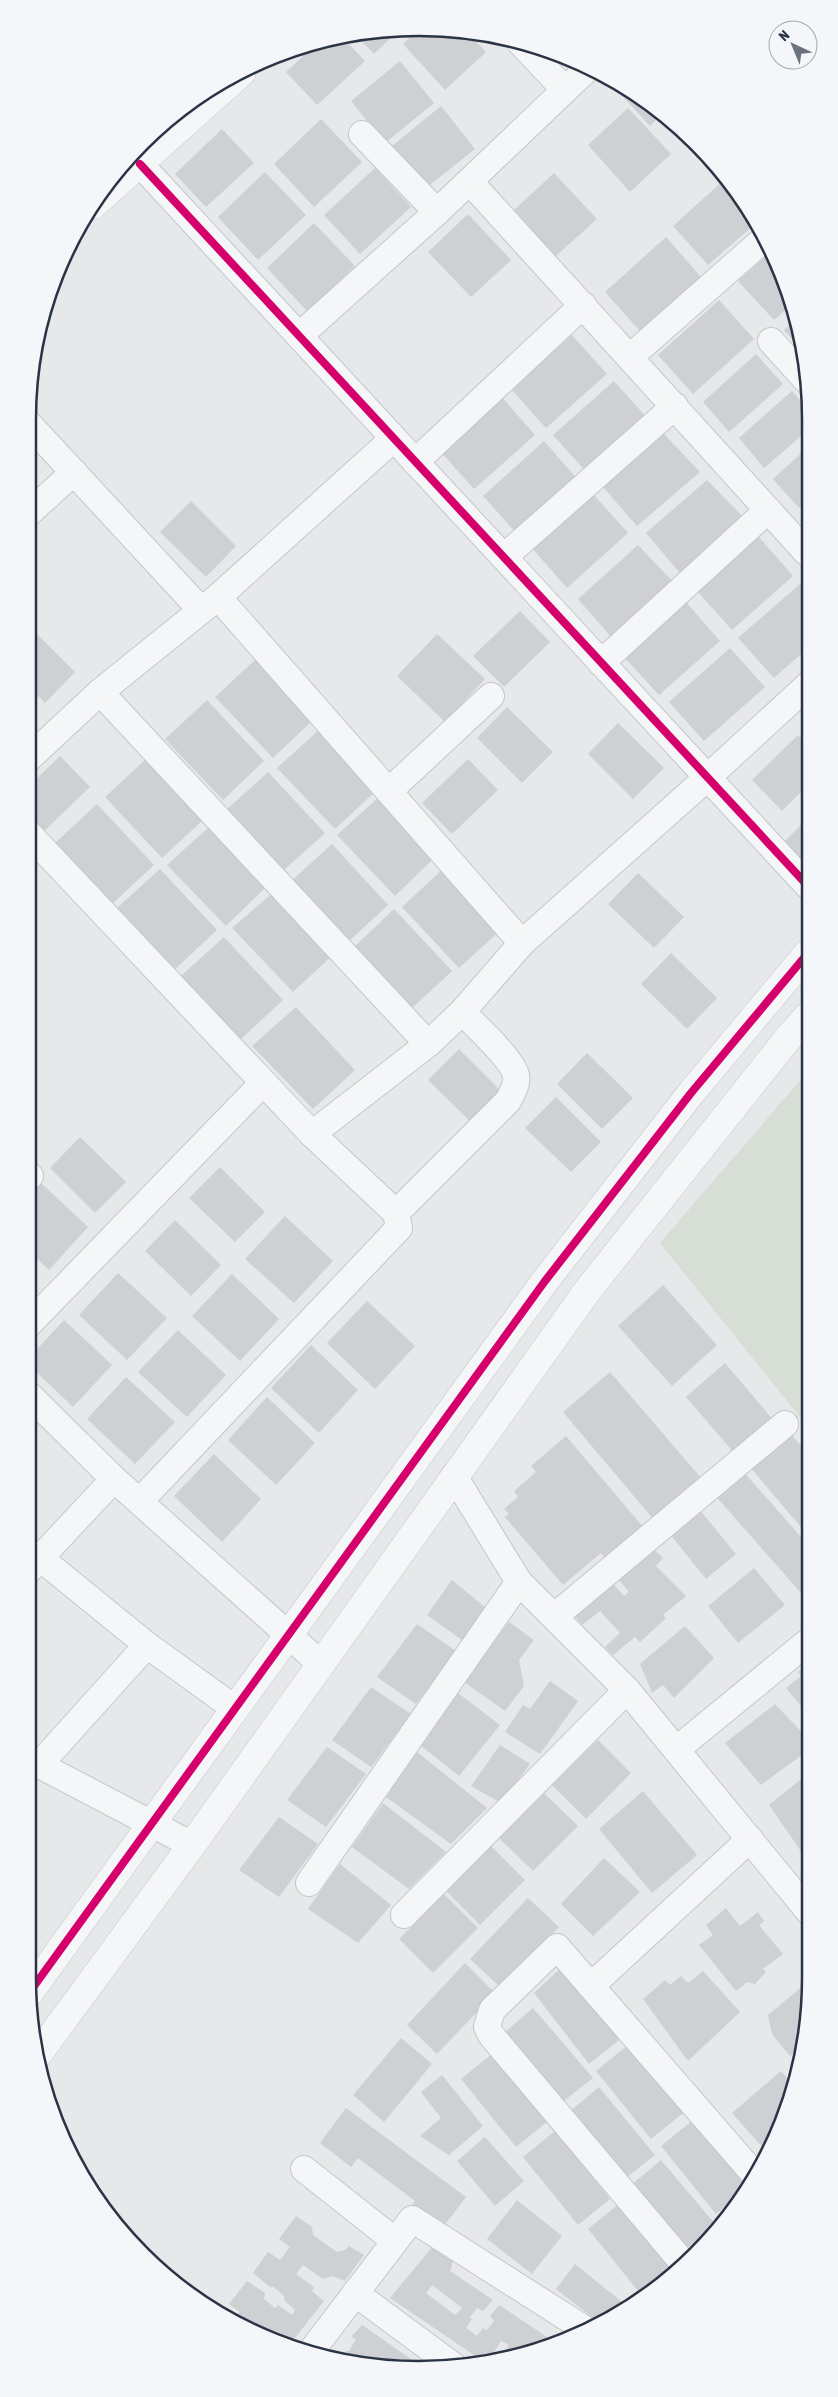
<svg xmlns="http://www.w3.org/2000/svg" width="838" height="2397" viewBox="0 0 838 2397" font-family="'Asap Condensed',sans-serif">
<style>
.green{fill:#d6ded6}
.building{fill:#ced0d3;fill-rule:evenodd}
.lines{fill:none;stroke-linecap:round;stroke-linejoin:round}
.minor-casing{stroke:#c4c6c8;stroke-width:28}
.tertiary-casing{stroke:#c4c6c8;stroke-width:29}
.minor{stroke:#f5f6f7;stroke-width:26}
.tertiary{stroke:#f5f6f7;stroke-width:28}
.cycleway-casing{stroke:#f4f6f9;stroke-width:11}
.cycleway{stroke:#d6006c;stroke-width:8}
.rim{fill:none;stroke:#2b3445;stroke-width:2.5}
</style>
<rect width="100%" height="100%" fill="#e6e8ea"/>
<polygon class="green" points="809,1070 809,1428 660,1243"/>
<g class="building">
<polygon points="444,28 467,32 486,52 445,90 403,44 419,29"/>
<polygon points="399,30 374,54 355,34 368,31"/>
<polygon points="342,37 365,61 317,105 286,72 317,43"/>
<polygon points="400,61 434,103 385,143 351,101"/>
<polygon points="609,78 615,80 659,117 650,126 607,79"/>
<polygon points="441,106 475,149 426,188 392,146"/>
<polygon points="628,108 671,154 630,192 588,145"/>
<polygon points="321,119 362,162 314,207 274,164"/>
<polygon points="222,129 254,163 206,207 175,174"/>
<polygon points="375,168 411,207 360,254 324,215"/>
<polygon points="265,172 306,215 258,260 218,217"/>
<polygon points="554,173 597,219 556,256 514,210"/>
<polygon points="725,179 755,224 708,265 673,226"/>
<polygon points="468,214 511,260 471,297 428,252"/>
<polygon points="314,223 355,266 307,311 267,268"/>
<polygon points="666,237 701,277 640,331 605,292"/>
<polygon points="772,251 789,307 774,320 738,281"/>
<polygon points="719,300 754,339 693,394 658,355"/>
<polygon points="793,322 800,343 802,351 784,330"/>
<polygon points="572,335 607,374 546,428 511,389"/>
<polygon points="756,354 783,384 729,432 703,402"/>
<polygon points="614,381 649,420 588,474 553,435"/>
<polygon points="792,391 807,408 807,431 764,468 739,438"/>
<polygon points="500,395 535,435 474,489 439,450"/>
<polygon points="663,433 700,472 637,526 603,487"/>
<polygon points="544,441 579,481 518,535 483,496"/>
<polygon points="807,448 807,501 799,508 773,479"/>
<polygon points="707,480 744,518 680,573 646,533"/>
<polygon points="593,494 628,533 567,588 532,548"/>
<polygon points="191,501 236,546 206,577 160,532"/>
<polygon points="758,536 793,576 732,630 697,591"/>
<polygon points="638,545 675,584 612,638 578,599"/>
<polygon points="800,584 808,593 808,648 774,678 738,638"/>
<polygon points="685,601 720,641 659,695 623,656"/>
<polygon points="520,611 550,642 504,687 473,656"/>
<polygon points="30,627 75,672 45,703 28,686 28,629"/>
<polygon points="437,634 485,679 445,722 397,676"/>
<polygon points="730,648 765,687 704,741 669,702"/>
<polygon points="257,658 314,719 273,758 215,697"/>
<polygon points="28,700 34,707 28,714"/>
<polygon points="207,700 264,761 223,800 165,739"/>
<polygon points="507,707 553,752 522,783 477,738"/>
<polygon points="618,723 664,768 633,799 588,754"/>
<polygon points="320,729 377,790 335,829 277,768"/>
<polygon points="798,735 808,745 808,785 782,811 752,780"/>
<polygon points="60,756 90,787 43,832 28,815 28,787"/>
<polygon points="147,758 204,819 162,858 105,797"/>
<polygon points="468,759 498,790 452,834 422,803"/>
<polygon points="268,772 325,833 283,871 225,811"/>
<polygon points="380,796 436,856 395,896 337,835"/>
<polygon points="97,804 154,865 112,904 54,844"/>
<polygon points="808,818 808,866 784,842"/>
<polygon points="210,826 267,886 226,926 167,865"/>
<polygon points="332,844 388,905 347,943 289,883"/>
<polygon points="444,868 502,929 459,968 402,907"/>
<polygon points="160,869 217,930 175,969 117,908"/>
<polygon points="638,873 684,917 654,948 608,904"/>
<polygon points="276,890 335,953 293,992 232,928"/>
<polygon points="394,909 452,971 410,1010 352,949"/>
<polygon points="224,937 283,1000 241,1039 181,976"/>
<polygon points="671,953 717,998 687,1029 641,984"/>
<polygon points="296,1007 355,1070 313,1109 252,1046"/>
<polygon points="459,1049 504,1094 474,1125 428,1080"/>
<polygon points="587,1053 633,1098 602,1129 557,1084"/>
<polygon points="556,1097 601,1142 571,1172 525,1128"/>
<polygon points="80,1137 126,1182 95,1213 50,1168"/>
<polygon points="220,1167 265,1212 235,1242 189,1198"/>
<polygon points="41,1183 88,1227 49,1270 28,1250 28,1197"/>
<polygon points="285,1216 333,1261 294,1303 245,1259"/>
<polygon points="175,1220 221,1265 191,1296 145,1251"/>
<polygon points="118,1273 167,1318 127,1360 79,1315"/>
<polygon points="232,1274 279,1319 240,1361 192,1316"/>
<polygon points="663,1285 717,1345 672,1386 618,1326"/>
<polygon points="367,1301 415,1346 375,1389 327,1343"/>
<polygon points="64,1320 112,1365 73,1407 28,1364 28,1359"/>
<polygon points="178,1330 226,1375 187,1417 138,1372"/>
<polygon points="311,1345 358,1390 319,1433 271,1388"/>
<polygon points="725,1363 774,1421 735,1454 686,1397"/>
<polygon points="610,1372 702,1479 654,1520 563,1412"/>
<polygon points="126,1377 175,1422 135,1464 87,1419"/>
<polygon points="267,1397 315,1443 276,1485 228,1440"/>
<polygon points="789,1432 809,1455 810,1530 806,1533 750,1467"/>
<polygon points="566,1436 644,1528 607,1560 601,1553 563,1585 505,1517 509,1514 504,1509 518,1497 514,1491 536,1472 531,1466"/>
<polygon points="214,1454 261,1499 222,1542 174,1496"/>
<polygon points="740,1468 810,1547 810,1583 800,1592 713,1493"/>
<polygon points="699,1509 736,1554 706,1579 669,1533"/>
<polygon points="653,1548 663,1558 656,1566 686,1596 663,1615 666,1618 640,1642 635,1637 613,1655 605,1647 620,1633 600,1611 582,1625 574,1615 608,1578 624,1596 629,1592 614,1574"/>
<polygon points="754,1568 785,1605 738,1643 708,1606"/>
<polygon points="452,1580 486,1608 462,1640 427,1615"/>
<polygon points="509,1622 534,1640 519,1660 524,1686 505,1711 464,1682"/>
<polygon points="417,1624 456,1651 416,1704 377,1677"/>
<polygon points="685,1626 714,1658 674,1698 663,1685 652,1693 640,1664"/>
<polygon points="810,1662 810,1717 786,1688 801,1676 798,1672"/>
<polygon points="550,1681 578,1701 540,1754 505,1732 523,1705 530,1709"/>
<polygon points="371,1687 411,1714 371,1767 332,1740"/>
<polygon points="458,1693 500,1725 459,1776 420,1745"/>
<polygon points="775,1704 810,1741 810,1749 761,1785 725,1743"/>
<polygon points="598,1740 631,1773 586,1819 552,1785"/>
<polygon points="500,1745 530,1764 501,1803 471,1786"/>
<polygon points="327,1747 366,1774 326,1827 287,1800"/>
<polygon points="417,1752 487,1808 451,1844 386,1797"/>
<polygon points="810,1772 810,1853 805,1857 769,1805"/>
<polygon points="643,1791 697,1855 652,1893 599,1829"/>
<polygon points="544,1793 578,1826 533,1871 499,1838"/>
<polygon points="383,1803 446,1852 409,1889 352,1847"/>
<polygon points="279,1817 318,1844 279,1897 239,1870"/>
<polygon points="491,1846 525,1880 480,1925 446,1891"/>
<polygon points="604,1858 640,1892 593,1936 561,1904"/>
<polygon points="340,1864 391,1905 358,1943 308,1909"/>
<polygon points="444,1894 478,1928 433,1973 399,1939"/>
<polygon points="528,1898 559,1927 501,1988 470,1959"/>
<polygon points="726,1908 740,1926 758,1912 764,1921 759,1925 783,1954 763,1969 766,1972 755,1984 747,1982 736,1991 699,1945 713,1935 706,1925"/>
<polygon points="465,1963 495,1993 437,2054 407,2025"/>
<polygon points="562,1967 623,2037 589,2064 534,1993"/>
<polygon points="703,1971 740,2012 688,2061 643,1999 665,1980 670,1985 681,1976 688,1983"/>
<polygon points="805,1984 809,1989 800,2060 794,2053 790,2056 772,2034 768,2015"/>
<polygon points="533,2008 593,2078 560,2104 504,2033"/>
<polygon points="401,2038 432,2064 384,2122 353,2095"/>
<polygon points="628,2045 683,2113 651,2139 596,2071"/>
<polygon points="493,2053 548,2121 516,2147 461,2079"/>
<polygon points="781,2071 794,2086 764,2149 732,2113"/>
<polygon points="442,2075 483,2126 449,2155 420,2136 441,2118 421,2092"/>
<polygon points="599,2087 655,2155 622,2181 568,2113"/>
<polygon points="346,2108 466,2197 441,2230 410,2207 415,2201 358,2158 351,2167 320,2143"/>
<polygon points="693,2120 747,2188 716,2214 661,2146"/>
<polygon points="555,2131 610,2199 578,2225 523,2157"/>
<polygon points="485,2137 524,2181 495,2206 457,2161"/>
<polygon points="661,2160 715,2224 685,2250 630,2186"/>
<polygon points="517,2200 562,2236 532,2274 487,2239"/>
<polygon points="620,2203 675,2271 643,2297 588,2229"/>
<polygon points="296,2216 312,2227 313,2235 337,2252 345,2250 349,2246 364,2255 345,2281 333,2276 323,2279 303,2265 296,2274 314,2287 312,2291 324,2301 291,2343 287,2340 286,2341 262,2334 253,2327 250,2330 246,2329 234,2322 240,2312 229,2304 247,2281 265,2293 264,2299 275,2308 278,2305 292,2315 295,2310 285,2301 284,2296 274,2287 270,2287 253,2273 268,2252 280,2260 290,2247 279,2239"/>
<path d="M434,2245l20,14 -4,12 43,29 -10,11 -6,-3 -7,9 2,2 -6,9 11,8 6,-8 4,2 7,-9 -4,-5 9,-11 54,36 -33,15 -20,3 9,-14 -8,-4 -13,21h-4l-94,-64zM432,2285l30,23 -7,7 -29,-22z"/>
<polygon points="575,2264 627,2306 625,2309 597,2321 556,2289"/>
<polygon points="362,2325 424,2368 376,2366 369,2362 366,2365 352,2361 345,2356 346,2351 349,2351 356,2339 351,2337"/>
</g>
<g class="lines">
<defs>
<g id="minor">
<polyline points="519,41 565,90"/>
<polyline points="362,134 437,212"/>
<polyline points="140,164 808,886"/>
<polyline points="470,182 807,553"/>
<polyline points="299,336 437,212 587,69"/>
<polyline points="771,341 807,381"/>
<polyline points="630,357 765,238"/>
<polyline points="28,423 201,610"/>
<polyline points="415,462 583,305"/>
<polyline points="28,514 74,472"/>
<polyline points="504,557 675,406"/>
<polyline points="218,597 522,943"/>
<polyline points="601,663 768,510"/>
<polyline points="100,692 428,1044"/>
<polyline points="28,759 100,692 218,597 393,439"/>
<polyline points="389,791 491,696"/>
<polyline points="28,833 312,1134 396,1213 399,1228 140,1501"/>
<polyline points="312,1134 428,1044 462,1012 522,943 708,777 808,685"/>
<polyline points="28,1174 30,1176"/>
<path d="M396,1213l112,-112c4,-8 10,-17 8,-26 -4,-16 -41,-50 -54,-63"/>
<polyline points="28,1325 263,1083"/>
<polyline points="28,1394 114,1479 321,1664"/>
<polyline points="454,1476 519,1582 627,1690 810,1913"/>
<polyline points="40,1558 147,1645 234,1708"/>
<polyline points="28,1571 114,1479"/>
<polyline points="555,1616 785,1424"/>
<polyline points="677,1749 810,1640"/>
<polyline points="28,1759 192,1845"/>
<polyline points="39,1765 147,1645"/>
<polyline points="309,1883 519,1582"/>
<polyline points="404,1915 627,1690"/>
<polyline points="591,1986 750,1839"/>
<polyline points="304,2169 395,2241"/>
<polyline points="684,2264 491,2035 487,2027 492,2010 557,1947 754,2174"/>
<polyline points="355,2293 455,2367"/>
<polyline points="313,2349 412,2219 583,2328"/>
</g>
<g id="tertiary">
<polyline points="93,205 242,72"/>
<polyline points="29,1993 545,1281 691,1093 808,953"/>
<polyline points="36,2057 192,1845 588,1290 789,1037 808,1016"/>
</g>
</defs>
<use href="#minor" class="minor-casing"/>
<use href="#tertiary" class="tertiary-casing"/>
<use href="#minor" class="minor"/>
<use href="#tertiary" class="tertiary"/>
<defs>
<g id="cycleway">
<polyline points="140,164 808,886"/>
<polyline points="29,1993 545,1281 691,1093 808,953"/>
</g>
</defs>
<use href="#cycleway" class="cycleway-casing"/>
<use href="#cycleway" class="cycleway"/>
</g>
<path d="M0 0H838V2397H0ZM419 36H419A383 383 0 0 1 802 419V1978A383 383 0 0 1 419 2361H419A383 383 0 0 1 36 1978V419A383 383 0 0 1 419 36Z" fill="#f4f6f9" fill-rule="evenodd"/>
<path class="rim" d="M419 36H419A383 383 0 0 1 802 419V1978A383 383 0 0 1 419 2361H419A383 383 0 0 1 36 1978V419A383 383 0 0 1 419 36Z"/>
<g transform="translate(793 45) rotate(316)"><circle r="24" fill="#f4f6f9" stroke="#a4a8b1"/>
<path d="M0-4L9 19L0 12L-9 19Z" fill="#6c737f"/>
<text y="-8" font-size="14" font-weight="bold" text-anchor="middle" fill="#2b3445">N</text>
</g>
</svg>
